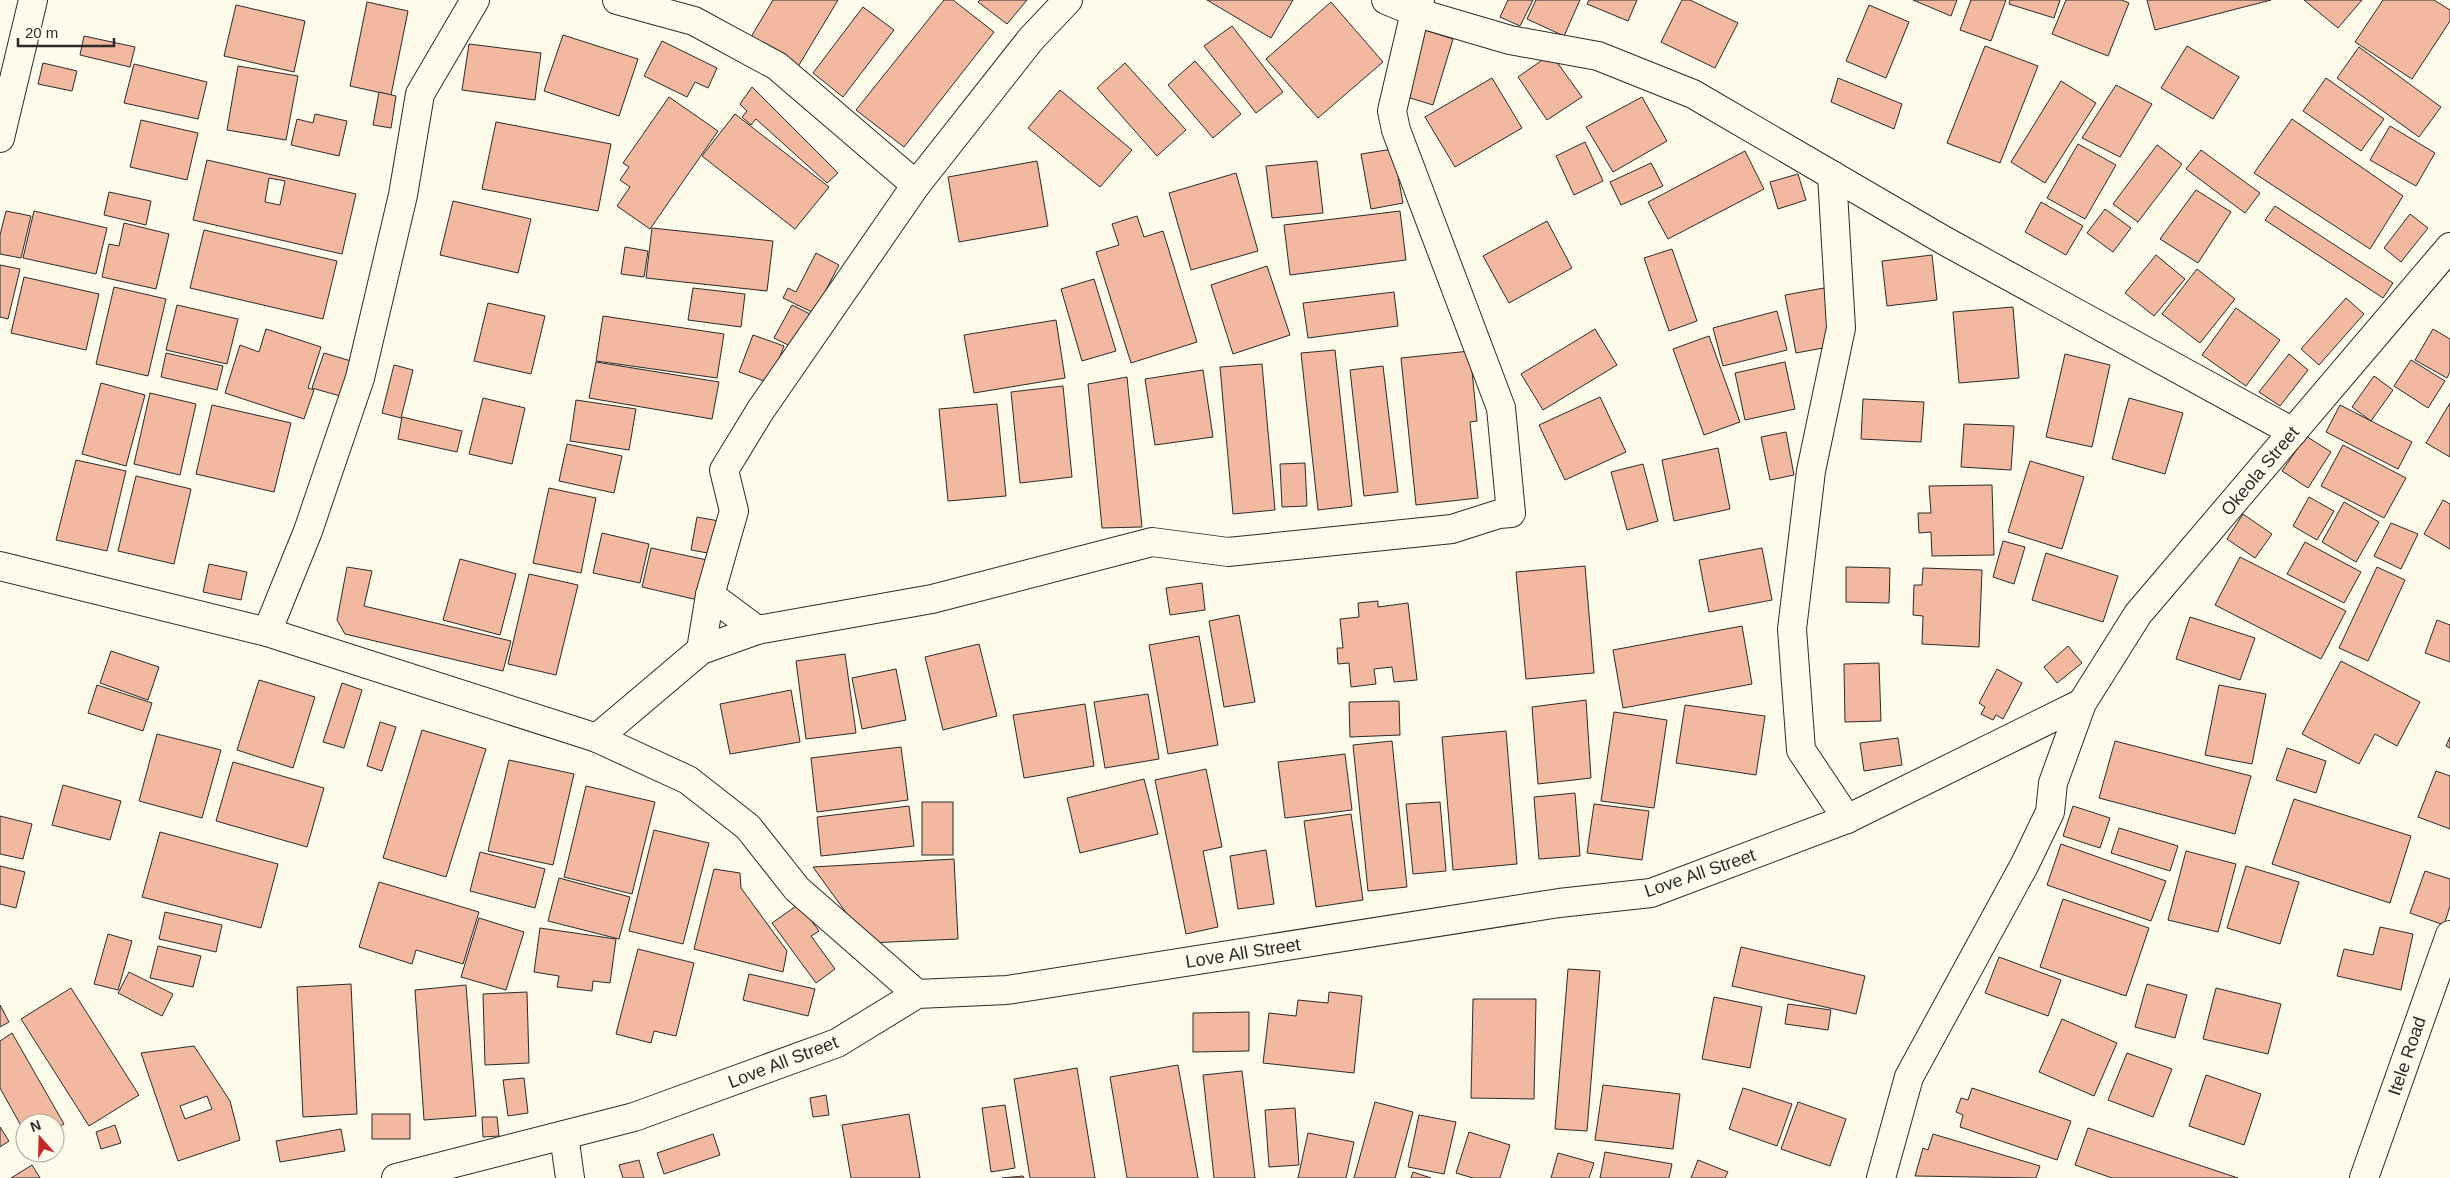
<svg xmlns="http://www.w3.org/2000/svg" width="2450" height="1178" viewBox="0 0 2450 1178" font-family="Helvetica,sans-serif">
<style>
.building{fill:#f2b8a0;stroke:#2b2b2b;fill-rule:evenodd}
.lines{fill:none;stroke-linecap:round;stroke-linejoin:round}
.street-casing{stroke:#2b2b2b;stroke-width:30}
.street{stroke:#fdfbea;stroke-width:28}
.labels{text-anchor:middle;stroke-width:4;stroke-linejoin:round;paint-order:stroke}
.street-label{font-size:18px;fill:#2b2b2b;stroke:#fdfbea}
</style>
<rect width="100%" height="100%" fill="#fdfbea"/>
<g class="building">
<polygon points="773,0 838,0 793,75 745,47"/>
<polygon points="944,0 953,0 994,32 904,147 856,110"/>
<polygon points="980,0 1027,0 1007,24 978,2"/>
<polygon points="1207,0 1293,0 1271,38"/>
<polygon points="1508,0 1533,0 1520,26 1500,17"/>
<polygon points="1536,0 1580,0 1564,36 1527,19"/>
<polygon points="1589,0 1637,0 1628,21 1587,4"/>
<polygon points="1682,0 1690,0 1738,23 1715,68 1661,42"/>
<polygon points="1913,0 1957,0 1951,16"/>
<polygon points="1971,0 2006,0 1991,41 1960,30"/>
<polygon points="2010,0 2060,0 2054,18 2009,4"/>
<polygon points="2066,0 2122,0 2129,3 2108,56 2052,34"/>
<polygon points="2147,0 2271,0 2155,30"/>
<polygon points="2304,0 2362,0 2338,28"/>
<polygon points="2383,0 2434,0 2450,10 2450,21 2412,79 2355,42"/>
<polygon points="367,2 408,11 391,95 350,86"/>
<polygon points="1331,2 1383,62 1318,118 1266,59"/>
<polygon points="236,5 305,21 294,72 224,56"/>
<polygon points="1869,5 1909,22 1886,78 1846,61"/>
<polygon points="863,7 894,30 843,97 813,73"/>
<polygon points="1232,26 1283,92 1256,113 1204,46"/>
<polygon points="1425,30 1453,39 1433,105 1404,96"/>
<polygon points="563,35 638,59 619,116 544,91"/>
<polygon points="84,36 135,47 130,67 80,55"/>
<polygon points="662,41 717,68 708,88 695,82 687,97 644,76"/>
<polygon points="469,44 541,53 535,100 462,90"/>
<polygon points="1985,46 2038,66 2000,163 1947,143"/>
<polygon points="2187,46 2239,77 2213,119 2161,88"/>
<polygon points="2359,47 2441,107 2419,137 2337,78"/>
<polygon points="1551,54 1582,97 1547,120 1518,77"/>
<polygon points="1195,61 1241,114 1213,138 1168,85"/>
<polygon points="43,63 77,71 72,91 38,84"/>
<polygon points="1125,63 1186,130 1157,156 1097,88"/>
<polygon points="134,64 207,82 198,119 124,103"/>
<polygon points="238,66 298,76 286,140 227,130"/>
<polygon points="1492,78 1522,128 1455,167 1425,117"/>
<polygon points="1838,78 1902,104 1894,129 1831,102"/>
<polygon points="2326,78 2384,119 2361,151 2303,111"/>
<polygon points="2061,81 2096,103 2045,183 2011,162"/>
<polygon points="2116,85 2152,104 2120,157 2082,138"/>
<polygon points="752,87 838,173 827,183 756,119 751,125 742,117 747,111 740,104"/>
<polygon points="1060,90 1132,150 1100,187 1028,128"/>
<polygon points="379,92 396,96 391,128 373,125"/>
<polygon points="669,97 718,131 650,229 617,206 630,187 620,180 629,167 623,163"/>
<polygon points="1642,97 1667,141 1613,172 1586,127"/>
<polygon points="315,114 347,121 339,156 291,145 297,119 313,123"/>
<polygon points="735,114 829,187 795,229 702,156"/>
<polygon points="2292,119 2403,196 2370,249 2254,173"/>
<polygon points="141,120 198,133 187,180 130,167"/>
<polygon points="496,122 611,144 598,211 482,189"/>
<polygon points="2390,126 2435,153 2416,186 2370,160"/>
<polygon points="1585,142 1603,181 1574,195 1556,156"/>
<polygon points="2078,144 2116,165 2085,219 2047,198"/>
<polygon points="2157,145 2182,164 2138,222 2113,204"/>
<polygon points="1393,149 1403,203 1371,209 1361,154"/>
<polygon points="2201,150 2260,193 2245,213 2186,169"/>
<polygon points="1745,151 1764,189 1668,239 1648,202"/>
<path d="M207,160l149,34 -14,60 -149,-34zM269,178l16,3 -5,24 -15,-3z"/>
<polygon points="1037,161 1048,226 959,242 948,177"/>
<polygon points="1317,161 1323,213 1272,218 1266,166"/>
<polygon points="1651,163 1663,186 1621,205 1610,182"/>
<polygon points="1236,173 1258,251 1191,270 1169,193"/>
<polygon points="1798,174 1806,200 1778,209 1770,182"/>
<polygon points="2196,190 2231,212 2198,263 2160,239"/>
<polygon points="109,192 151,201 146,225 104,215"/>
<polygon points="453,201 531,219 518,273 440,255"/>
<polygon points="2041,202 2083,226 2066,255 2025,232"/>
<polygon points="2275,206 2393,283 2383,298 2265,220"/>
<polygon points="2105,209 2131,228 2113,252 2087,233"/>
<polygon points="6,211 31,216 21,258 0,254 0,235"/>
<polygon points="34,211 107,228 96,274 23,258"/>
<polygon points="1400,211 1406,260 1290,275 1284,225"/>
<polygon points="2410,214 2428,228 2401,262 2384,248"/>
<polygon points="1137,216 1144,237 1163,231 1197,342 1131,363 1096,252 1119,245 1112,224"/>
<polygon points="1547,221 1572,268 1509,303 1483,256"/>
<polygon points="124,223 169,234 156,289 102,277 109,244 119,246"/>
<polygon points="652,228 773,241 767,291 646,278"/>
<polygon points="204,230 337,261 323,319 190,288"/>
<polygon points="625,247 648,251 644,277 621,274"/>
<polygon points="1672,249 1697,321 1669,331 1644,258"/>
<polygon points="816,253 839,265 814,313 783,298 788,288 796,292"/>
<polygon points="1932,255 1937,300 1887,306 1882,261"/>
<polygon points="2156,255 2185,279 2154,316 2125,293"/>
<polygon points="0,265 20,269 8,319 0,317"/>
<polygon points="1267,266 1290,335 1233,354 1211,285"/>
<polygon points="2197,269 2235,299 2200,343 2162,314"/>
<polygon points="24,277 99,294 86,350 11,333"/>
<polygon points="1094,279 1116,351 1082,361 1061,289"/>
<polygon points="114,287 166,299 148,376 96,364"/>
<polygon points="693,288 745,294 741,327 688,320"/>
<polygon points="1824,288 1834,346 1796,353 1785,295"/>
<polygon points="1394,292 1398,326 1308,338 1303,303"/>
<polygon points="2346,298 2364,314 2319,365 2301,349"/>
<polygon points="488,303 545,316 531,374 474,361"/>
<polygon points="177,305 238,319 227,364 166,350"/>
<polygon points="792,305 812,315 794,348 774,338"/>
<polygon points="2013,307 2019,378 1959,383 1953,312"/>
<polygon points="2236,308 2280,340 2246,386 2202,355"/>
<polygon points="1777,311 1787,350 1723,366 1713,328"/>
<polygon points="603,316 724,334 717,378 596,361"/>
<polygon points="1056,320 1065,378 974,393 964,335"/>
<polygon points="266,329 321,347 308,388 314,390 304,419 225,393 240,345 259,352"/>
<polygon points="1595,329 1617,365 1543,410 1521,374"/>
<polygon points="2433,329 2450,339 2450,372 2447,378 2415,360"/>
<polygon points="753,335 784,346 770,383 739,372"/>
<polygon points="1709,336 1740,422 1704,435 1673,349"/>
<polygon points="1335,350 1352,506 1318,510 1301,353"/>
<polygon points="1470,351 1477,421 1470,422 1478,498 1416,505 1401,358"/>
<polygon points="166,353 223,366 217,390 161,377"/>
<polygon points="324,353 351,361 340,396 312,388"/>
<polygon points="2065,354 2110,365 2092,447 2046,437"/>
<polygon points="2289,354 2308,370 2280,406 2259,392"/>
<polygon points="2411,360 2445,381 2428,408 2394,386"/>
<polygon points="596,362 719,382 712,419 589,398"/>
<polygon points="1785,362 1795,409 1745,420 1735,373"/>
<polygon points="1262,364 1275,510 1233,514 1220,367"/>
<polygon points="394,365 413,370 401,418 382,413"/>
<polygon points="1383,366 1398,492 1364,496 1350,370"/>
<polygon points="1203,370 1213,437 1155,445 1145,379"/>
<polygon points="2374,376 2393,390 2371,421 2352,407"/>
<polygon points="1127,377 1142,527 1102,528 1088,384"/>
<polygon points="101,383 145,395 126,466 82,454"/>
<polygon points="1063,386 1072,477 1020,483 1011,392"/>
<polygon points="150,393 196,404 180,475 134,464"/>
<polygon points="1600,397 1626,452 1565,480 1539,425"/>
<polygon points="483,398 525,408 512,464 469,454"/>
<polygon points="2129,398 2183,413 2165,474 2112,459"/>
<polygon points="1863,399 1924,402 1921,442 1861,439"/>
<polygon points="576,400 636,409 629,450 570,441"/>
<polygon points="2450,403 2450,457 2426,443"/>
<polygon points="997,404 1006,496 948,501 939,409"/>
<polygon points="212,405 291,423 274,492 196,474"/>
<polygon points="2340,405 2412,442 2398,469 2326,432"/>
<polygon points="402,417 462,431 457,452 398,439"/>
<polygon points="1964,424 2014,426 2011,470 1961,467"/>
<polygon points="1786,432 1794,475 1770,480 1761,437"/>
<polygon points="2306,436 2331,452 2308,488 2282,471"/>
<polygon points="567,444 622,456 614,493 559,481"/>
<polygon points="2343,445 2406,478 2384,518 2321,486"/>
<polygon points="1718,448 1730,509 1674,521 1662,460"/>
<polygon points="76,460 126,471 107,551 56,540"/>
<polygon points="2030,461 2084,477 2062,549 2008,532"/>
<polygon points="1305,463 1307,506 1282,507 1280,464"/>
<polygon points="1643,464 1658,521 1627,530 1611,472"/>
<polygon points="136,476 191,489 174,564 118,551"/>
<polygon points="1992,485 1994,555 1932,556 1931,532 1919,533 1918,513 1931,513 1929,486"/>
<polygon points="549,488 596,498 581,573 533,563"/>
<polygon points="2309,497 2334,511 2317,540 2293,526"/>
<polygon points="2443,500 2450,504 2450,549 2424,534"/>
<polygon points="2344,502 2379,522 2356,562 2322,542"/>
<polygon points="2243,514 2272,534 2255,558 2227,539"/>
<polygon points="697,517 719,521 713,554 691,550"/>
<polygon points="2391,523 2418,534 2401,569 2374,556"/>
<polygon points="602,533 649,544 640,583 593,573"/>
<polygon points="2003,541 2025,547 2014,584 1993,577"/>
<polygon points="2305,542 2361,572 2344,603 2287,574"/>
<polygon points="651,548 707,560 698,600 642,587"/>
<polygon points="1762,548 1772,600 1709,612 1699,560"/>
<polygon points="2046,553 2118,576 2103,622 2032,600"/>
<polygon points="2240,557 2346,611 2321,659 2215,605"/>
<polygon points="460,559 516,574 500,635 443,620"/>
<polygon points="209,564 247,572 241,600 203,592"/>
<polygon points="1585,566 1594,673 1526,679 1516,572"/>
<polygon points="347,567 372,571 364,606 511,641 503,671 345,634 337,620"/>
<polygon points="1846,567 1890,568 1889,603 1846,602"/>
<polygon points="2377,567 2405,580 2368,661 2339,648"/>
<polygon points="1923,568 1982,570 1979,647 1922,644 1923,616 1913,615 1914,585 1922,585"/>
<polygon points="529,574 578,585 556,675 508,664"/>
<polygon points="1202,583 1205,610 1170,615 1166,588"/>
<polygon points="1378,601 1378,607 1408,603 1417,680 1394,682 1392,667 1374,669 1376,684 1351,687 1349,663 1338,664 1337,648 1343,648 1340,619 1359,617 1358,603"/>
<polygon points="1239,615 1255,702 1224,707 1209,621"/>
<polygon points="2190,617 2255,638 2240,680 2176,659"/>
<polygon points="2437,620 2450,625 2450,662 2425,653"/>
<polygon points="1742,626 1752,684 1623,708 1613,650"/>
<polygon points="1199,636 1218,745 1168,754 1149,645"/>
<polygon points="979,644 997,716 943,730 925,657"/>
<polygon points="2068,646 2082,663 2057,683 2044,667"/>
<polygon points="111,651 159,667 148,700 100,683"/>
<polygon points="845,654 856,733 806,739 796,661"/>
<polygon points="2341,661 2420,702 2397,746 2375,734 2359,764 2302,734"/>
<polygon points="1879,663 1881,721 1845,722 1844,664"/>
<polygon points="896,669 906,720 862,729 852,678"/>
<polygon points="1997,669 2022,683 2003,719 1996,715 1993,720 1981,714 1985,707 1979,703"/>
<polygon points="259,680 315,697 293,768 237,750"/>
<polygon points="342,683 362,690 344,748 323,742"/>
<polygon points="97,685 152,703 143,731 88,713"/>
<polygon points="2219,685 2266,694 2252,764 2205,755"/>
<polygon points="791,690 800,742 730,754 720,704"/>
<polygon points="1148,694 1159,759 1105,768 1094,702"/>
<polygon points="1586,700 1591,778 1538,784 1532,707"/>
<polygon points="1399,701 1400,735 1350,737 1349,702"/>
<polygon points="1085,704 1094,766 1024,778 1013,715"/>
<polygon points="1685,705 1765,716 1756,775 1676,763"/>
<polygon points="1614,712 1667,720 1654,808 1601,801"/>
<polygon points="380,722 396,727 382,771 367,766"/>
<polygon points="422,730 486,749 446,877 383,858"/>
<polygon points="1506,731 1517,864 1453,870 1442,737"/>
<polygon points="157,734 221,750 202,818 139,801"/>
<polygon points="2450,737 2450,748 2446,746"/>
<polygon points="1898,738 1902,765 1864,771 1860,743"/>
<polygon points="1392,741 1407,887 1368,891 1353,745"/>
<polygon points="2115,741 2251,776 2235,834 2099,798"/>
<polygon points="901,747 908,800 817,812 811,758"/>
<polygon points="2287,748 2326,761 2316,793 2276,780"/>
<polygon points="1345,754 1352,810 1285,818 1278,762"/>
<polygon points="509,760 574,774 553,865 488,851"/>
<polygon points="233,762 324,788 307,847 216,821"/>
<polygon points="1206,769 1222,847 1203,851 1218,927 1186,934 1155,780"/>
<polygon points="2436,771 2450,776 2450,829 2418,817"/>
<polygon points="1144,779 1158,834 1080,853 1067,798"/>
<polygon points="63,785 121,801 110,840 52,825"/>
<polygon points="586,786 655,802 632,894 564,877"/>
<polygon points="1575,793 1580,856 1539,859 1534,797"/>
<polygon points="2294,799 2411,836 2390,903 2272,864"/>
<rect x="922" y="802" width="31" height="53"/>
<polygon points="1440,802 1446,871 1413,874 1406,804"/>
<polygon points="1594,804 1649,811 1642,860 1587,853"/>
<polygon points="909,806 914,846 821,856 817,817"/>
<polygon points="2073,806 2110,818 2100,848 2063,836"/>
<polygon points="1351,814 1363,900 1316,907 1304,821"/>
<polygon points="0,816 32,824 23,859 0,854"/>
<polygon points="2119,828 2178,846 2170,871 2111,853"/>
<polygon points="654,830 709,843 683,944 629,931"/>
<polygon points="160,832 278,864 261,928 142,897"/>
<polygon points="2061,844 2166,881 2151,921 2047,885"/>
<polygon points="1266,850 1274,904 1238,909 1230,856"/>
<polygon points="2186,851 2236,864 2218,932 2168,920"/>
<polygon points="480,852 545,869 535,908 470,891"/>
<polygon points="954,859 958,939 868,943 813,867"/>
<polygon points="0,866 25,872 16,908 0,904"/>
<polygon points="2246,866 2299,882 2280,944 2227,928"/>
<polygon points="714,869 740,873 741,888 787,951 783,972 694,949"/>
<polygon points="2425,871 2450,879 2450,906 2444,925 2410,913"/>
<polygon points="559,878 630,897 619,939 548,921"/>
<polygon points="379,882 479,912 463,964 416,950 412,964 359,947"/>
<polygon points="2063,899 2149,928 2126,996 2040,967"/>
<polygon points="799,904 819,931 811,936 835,969 816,983 772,923"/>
<polygon points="165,912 222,925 216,952 159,939"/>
<polygon points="479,918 524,932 506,990 461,977"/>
<polygon points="2380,927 2413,934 2401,990 2337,976 2344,949 2373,955"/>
<polygon points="540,928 616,939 610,983 593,981 592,991 557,987 559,976 534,972"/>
<polygon points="108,934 132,941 118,990 94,984"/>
<polygon points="158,946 201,956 193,987 150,978"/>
<polygon points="1741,947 1865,976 1856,1014 1732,986"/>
<polygon points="638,949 694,963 676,1036 654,1031 651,1043 616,1034"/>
<polygon points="1999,957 2061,980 2048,1016 1985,993"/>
<polygon points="1568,969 1600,971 1587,1131 1555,1129"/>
<polygon points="129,972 173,994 162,1016 118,993"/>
<polygon points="749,974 815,989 808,1016 743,1000"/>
<polygon points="351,984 357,1114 303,1117 297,987"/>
<polygon points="2147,984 2187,995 2175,1038 2135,1027"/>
<polygon points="466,985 476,1116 424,1120 415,990"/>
<polygon points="71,988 139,1095 89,1126 21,1019"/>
<polygon points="2216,988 2281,1004 2268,1054 2203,1039"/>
<polygon points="527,992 529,1063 485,1065 483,994"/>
<polygon points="1329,992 1362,996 1354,1073 1263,1063 1269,1013 1296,1016 1298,1000 1328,1003"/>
<polygon points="1714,997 1762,1007 1750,1068 1702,1059"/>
<polygon points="1473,999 1536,999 1534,1099 1471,1098"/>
<polygon points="1788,1004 1831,1010 1828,1030 1785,1024"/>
<polygon points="0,1005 9,1022 0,1027"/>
<polygon points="1249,1012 1249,1051 1193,1052 1193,1013"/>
<polygon points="2062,1019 2117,1043 2094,1096 2039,1072"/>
<polygon points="12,1033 64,1124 55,1129 55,1123 25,1123 25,1133 0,1088 0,1041"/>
<path d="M194,1046l36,55 10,39 -62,21 -37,-108zM207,1096l5,13 -27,10 -5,-13z"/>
<polygon points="2127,1053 2172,1069 2153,1117 2108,1100"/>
<polygon points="1178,1065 1198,1178 1127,1178 1110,1077"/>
<polygon points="1077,1068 1095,1178 1030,1178 1014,1079"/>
<polygon points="1242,1071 1255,1178 1214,1178 1203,1075"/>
<polygon points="2206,1075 2261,1094 2244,1145 2189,1126"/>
<polygon points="524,1078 528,1113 508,1116 503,1080"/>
<polygon points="1603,1085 1680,1094 1673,1149 1595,1140"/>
<polygon points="1743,1088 1792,1104 1777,1146 1729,1129"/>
<polygon points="1972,1088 2071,1121 2057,1160 1960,1127 1963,1115 1956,1112 1961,1098 1968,1100"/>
<polygon points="826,1095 829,1115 813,1117 810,1098"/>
<polygon points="1375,1102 1413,1112 1395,1178 1354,1178"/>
<polygon points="1798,1102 1846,1119 1830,1166 1781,1149"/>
<polygon points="1005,1105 1015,1168 991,1172 982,1108"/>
<polygon points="1295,1108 1299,1165 1269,1167 1265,1110"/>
<rect x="372" y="1114" width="38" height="25"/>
<polygon points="909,1114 920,1178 851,1178 842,1125"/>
<polygon points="1419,1115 1456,1122 1444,1174 1408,1167"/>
<polygon points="482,1117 497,1117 499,1136 483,1137"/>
<polygon points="115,1125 121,1143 101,1149 96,1132"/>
<polygon points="0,1127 9,1141 0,1147"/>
<polygon points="2088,1128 2238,1178 2112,1178 2075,1165"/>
<polygon points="341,1129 345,1151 280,1162 276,1141"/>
<polygon points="1469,1132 1510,1145 1500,1178 1473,1178 1456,1173"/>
<polygon points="1308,1133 1354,1142 1346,1178 1298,1178"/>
<polygon points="713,1134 720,1155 664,1174 657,1153"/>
<polygon points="1933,1134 2040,1166 2036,1178 1915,1176 1923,1148 1928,1150"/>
<polygon points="1605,1152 1672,1164 1669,1178 1600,1178"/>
<polygon points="1558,1153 1594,1163 1589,1178 1551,1178"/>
<polygon points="639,1160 644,1178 623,1178 619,1165"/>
<polygon points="1698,1160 1728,1172 1725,1178 1691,1178"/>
<polygon points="32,1165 40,1178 11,1178"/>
<polygon points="1413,1172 1431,1178 1411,1178"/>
<polygon points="1023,1176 1024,1178 1002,1178"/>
</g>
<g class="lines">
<defs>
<g id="street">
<polyline points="617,0 694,21 777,66 916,185 1031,39 1068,0"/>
<polyline points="1420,0 1415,12 1510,40 1598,56 1693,94 1945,241 2293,432"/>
<polyline points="0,138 33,0"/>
<polyline points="1832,175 1841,328 1811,471 1792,629 1801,750 1847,819"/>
<polyline points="0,566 267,632 597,738 688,780 748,827 797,889 917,994"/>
<polyline points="710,595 757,630"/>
<polyline points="267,632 308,531 360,378 403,195 420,94 475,0"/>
<polyline points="701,650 710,595 734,511 724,470 760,411 916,185"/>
<polyline points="597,738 701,650 757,630 932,599 1152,542 1228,552 1452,529 1499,514 1511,513 1501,408 1396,130 1392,111 1415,12 1386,0"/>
<polyline points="564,1135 570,1178"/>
<polyline points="396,1178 634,1117 837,1043 917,994 1007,990 1559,903 1651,893 1847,819 2082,703"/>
<polyline points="1881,1178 1909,1077 2025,864 2050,812 2053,783 2082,703 2138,614 2450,247"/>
<polyline points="2364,1178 2450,935"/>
</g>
</defs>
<use href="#street" class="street-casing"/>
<use href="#street" class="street"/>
</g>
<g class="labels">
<g class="street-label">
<text transform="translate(2260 471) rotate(-50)" y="6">Okeola Street</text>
<text transform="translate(1700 873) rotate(-19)" y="6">Love All Street</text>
<text transform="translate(1243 953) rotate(-9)" y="6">Love All Street</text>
<text transform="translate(2407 1056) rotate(-71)" y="6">Itele Road</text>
<text transform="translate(783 1062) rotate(-21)" y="6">Love All Street</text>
</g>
</g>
<g transform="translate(40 1138) rotate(340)"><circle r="24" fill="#fdfbea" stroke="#a9a89e"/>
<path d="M0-4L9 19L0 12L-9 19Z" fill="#c62828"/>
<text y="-8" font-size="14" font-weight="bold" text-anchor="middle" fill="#2b2b2b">N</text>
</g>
<path d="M18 38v8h96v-8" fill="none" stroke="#2b2b2b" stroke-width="2.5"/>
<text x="25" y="38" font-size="15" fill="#2b2b2b" stroke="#fdfbea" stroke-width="4" paint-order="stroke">20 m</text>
</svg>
